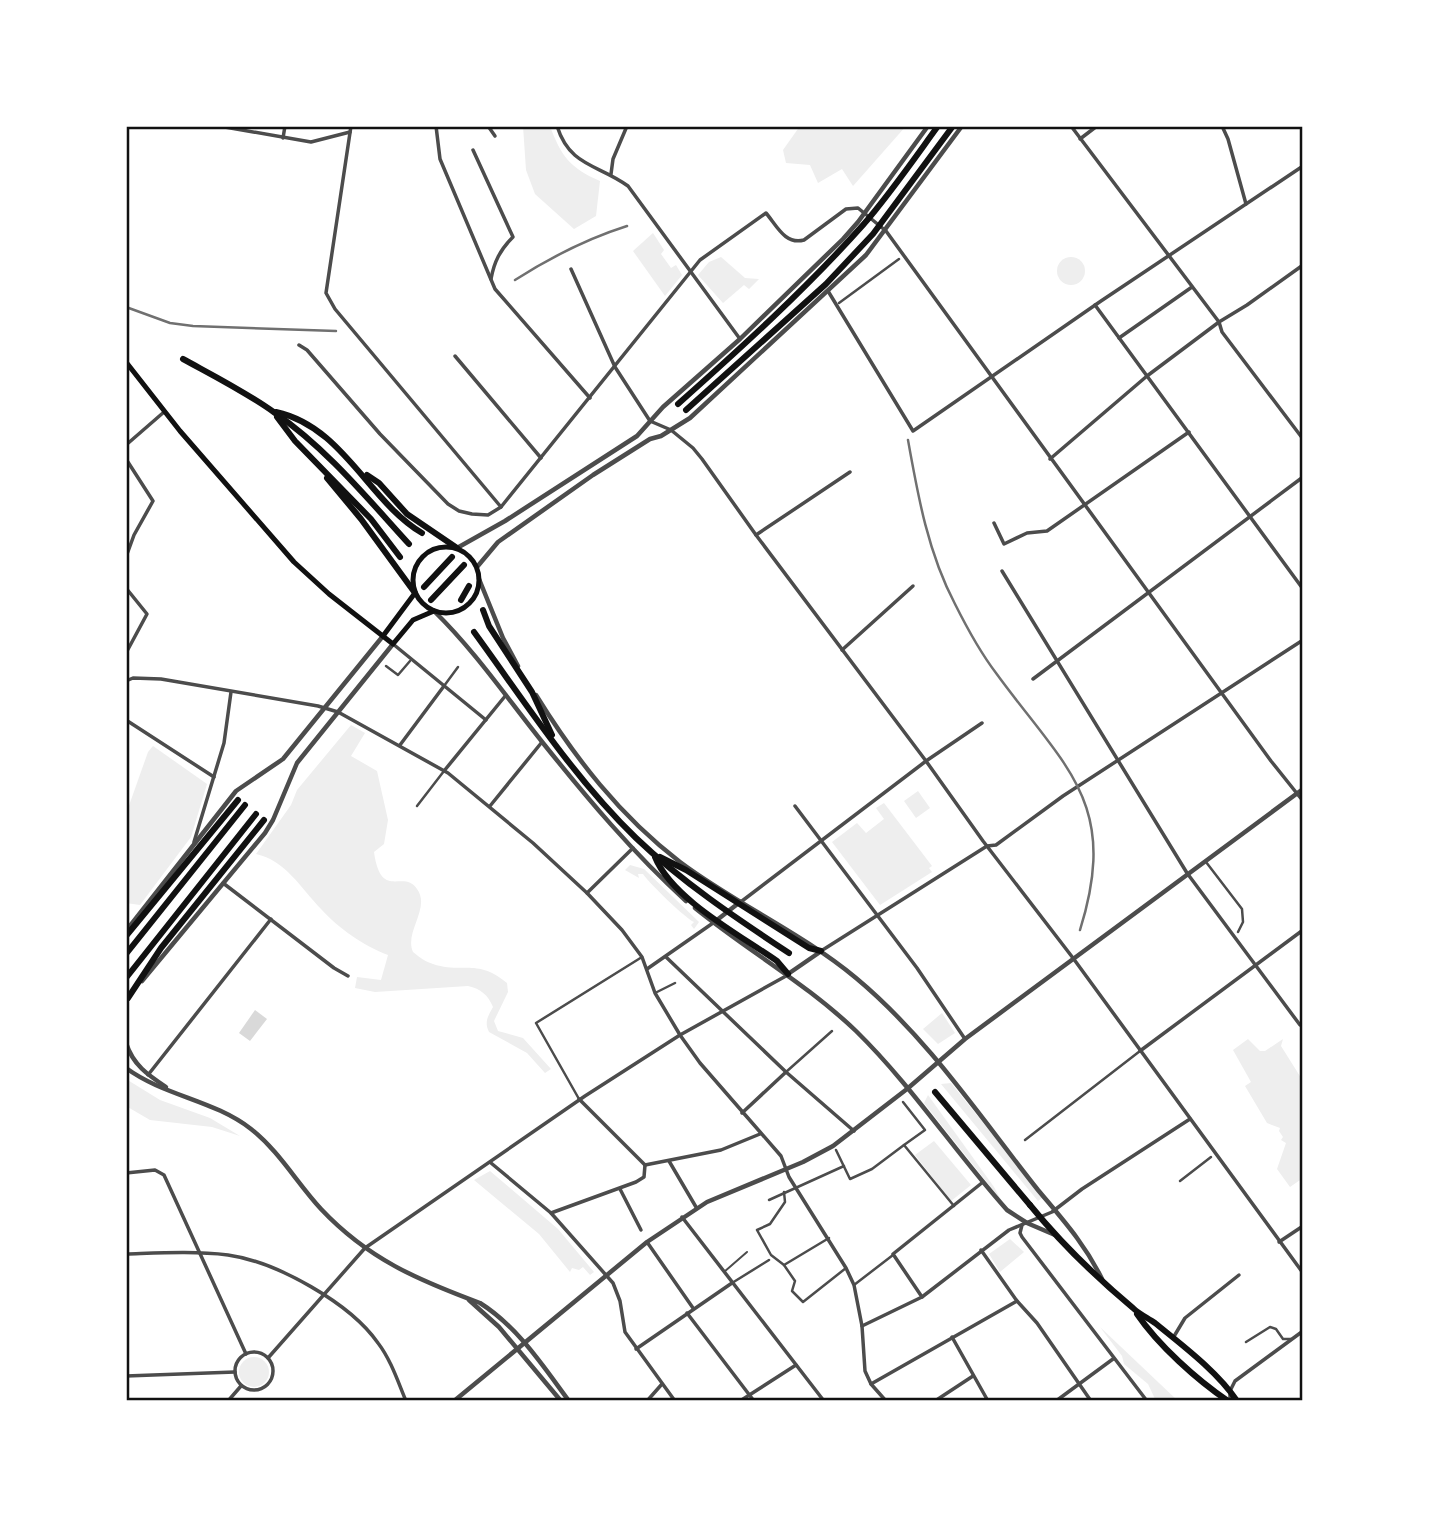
<svg xmlns="http://www.w3.org/2000/svg" width="1429" height="1527" viewBox="0 0 1429 1527" font-family="'Alegreya Sans',sans-serif">
<style>
.green{fill:#eee}
.water{fill:#d9d9d9}
.lines{fill:none;stroke-linecap:round;stroke-linejoin:round}
.service{stroke:#4c4c4c;stroke-width:2}
.pedestrian{stroke:#4c4c4c;stroke-width:2.5}
.minor{stroke:#4c4c4c;stroke-width:3.5}
.tertiary{stroke:#4c4c4c;stroke-width:4.5}
.secondary{stroke:#111;stroke-width:5}
.primary{stroke:#111;stroke-width:6}
.trunk{stroke:#111;stroke-width:6}
.rail{stroke:#707070;stroke-width:2.5}
.neatline{fill:none;stroke:#111;stroke-width:2.5}
</style>
<rect width="100%" height="100%" fill="#fff"/>
<g class="green">
<path d="M523,126h27c11,30 20,42 50,55l-4,35 -22,13 -39,-35 -9,-24z"/>
<polygon points="800,126 906,126 853,186 842,169 818,183 810,165 786,163 783,150"/>
<polygon points="653,233 664,250 661,254 671,268 676,265 682,275 665,296 633,251"/>
<polygon points="721,257 745,278 759,279 749,289 744,285 723,303 698,275 709,262"/>
<circle cx="1071" cy="271" r="14"/>
<path d="M351,725l14,8 -14,23 26,15 11,49 -4,24 -10,8c7,50 30,16 43,37 14,19 -13,43 -4,63 6,5 13,10 20,12 29,10 44,-6 74,19l1,9 -14,29 4,10 25,7 28,31 -6,4 -18,-20 -38,-21c-5,-10 -1,-16 4,-25 -5,-12 -12,-18 -25,-21l-93,6 -20,-4 2,-11 24,3 7,-25c-24,-9 -50,-27 -67,-46 -20,-21 -36,-49 -65,-55l35,-49 6,-15z"/>
<polygon points="153,746 207,784 191,837 140,905 126,903 126,814 148,752"/>
<polygon points="918,791 930,808 916,818 904,801"/>
<polygon points="884,803 932,866 929,868 932,872 880,905 832,842 857,823 866,833 884,819 876,808"/>
<path d="M630,865l14,4 55,53 -5,7 -3,-4 3,-3c-9,-4 -45,-39 -51,-48h-5l1,4 -14,-8z"/>
<polygon points="942,1013 955,1033 938,1044 923,1029"/>
<polygon points="1248,1039 1260,1051 1265,1051 1283,1039 1281,1046 1303,1081 1303,1178 1290,1187 1277,1169 1286,1143 1281,1140 1283,1137 1279,1131 1280,1128 1267,1123 1245,1086 1251,1082 1233,1050"/>
<polygon points="126,1079 160,1100 210,1118 240,1136 212,1127 150,1120 126,1106"/>
<polygon points="951,1083 1043,1197 1038,1201 941,1084"/>
<polygon points="928,1095 994,1187 1001,1200 924,1103"/>
<polygon points="934,1141 971,1185 951,1201 915,1155"/>
<polygon points="490,1171 558,1229 594,1272 590,1275 583,1267 579,1270 572,1268 570,1272 539,1234 474,1180"/>
<polygon points="1010,1239 1024,1252 1000,1272 989,1254"/>
<polygon points="1100,1327 1178,1401 1156,1401 1148,1384 1124,1364 1122,1356"/>
<circle cx="254" cy="1372" r="15"/>
</g>
<polygon class="water" points="255,1010 267,1019 250,1041 239,1033"/>
<g class="lines">
<polyline class="service" points="724,1272 747,1252"/>
<g class="pedestrian">
<polyline points="839,303 899,259"/>
<polyline points="386,666 398,675 410,661"/>
<polyline points="444,686 458,667"/>
<polyline points="417,806 444,771"/>
<polyline points="1206,862 1242,909 1243,922 1238,932"/>
<polyline points="655,993 675,983"/>
<polyline points="786,1072 832,1031"/>
<polyline points="579,1099 536,1023 642,957"/>
<polyline points="903,1102 925,1130 904,1145 954,1206"/>
<polyline points="1025,1140 1140,1051"/>
<polyline points="836,1150 850,1179 872,1169 904,1145"/>
<polyline points="1180,1181 1211,1157"/>
<polyline points="784,1192 785,1202 770,1224 757,1230 771,1255 784,1265 795,1281 792,1291 803,1302 846,1268"/>
<polyline points="769,1200 844,1166"/>
<polyline points="784,1265 829,1238"/>
<polyline points="732,1283 769,1260"/>
<polyline points="854,1285 893,1255"/>
<polyline points="1246,1342 1270,1327 1276,1329 1283,1339 1291,1339"/>
</g>
<g class="minor">
<polyline points="219,126 311,142 350,132"/>
<polyline points="351,126 326,293 335,309 501,507"/>
<polyline points="436,126 440,159 495,289 590,398"/>
<polyline points="488,126 495,136"/>
<path d="M557,126c13,41 41,38 71,60l112,153"/>
<polyline points="700,126 701,127"/>
<polyline points="1071,126 1219,322 1222,332 1303,439"/>
<polyline points="1222,126 1228,139 1246,204"/>
<polyline points="283,138 285,126"/>
<polyline points="1080,139 1097,126"/>
<path d="M473,150l40,87c-13,13 -19,25 -22,42"/>
<polyline points="611,174 613,159 627,126"/>
<polyline points="571,269 615,367 650,421 671,430 693,448 702,459 756,535 926,761 983,841 1073,958 1303,1273"/>
<polyline points="828,291 913,431 1101,301 1303,166"/>
<polyline points="1095,305 1303,589"/>
<polyline points="1119,338 1192,287"/>
<path d="M299,345l8,5 73,84 68,70 11,7 13,3 16,1 13,-8 199,-247 66,-47c11,13 19,32 38,27l42,-31 12,-1 28,23 385,530 32,40"/>
<polyline points="455,356 541,458"/>
<polyline points="126,445 164,412"/>
<polyline points="126,459 153,501 134,535 126,557"/>
<polyline points="1050,459 1147,376 1219,322 1247,305 1303,265"/>
<polyline points="994,523 1004,544 1027,533 1047,531 1189,432"/>
<polyline points="756,535 850,472"/>
<polyline points="1002,571 1187,873 1300,1025"/>
<polyline points="126,588 147,614 126,653"/>
<polyline points="393,644 486,720"/>
<polyline points="842,650 913,586"/>
<polyline points="1033,679 1303,477"/>
<polyline points="126,681 133,678 161,679 318,706 338,712 448,773 533,843 587,893 622,930 642,957 655,993 680,1035 700,1063 781,1156 789,1177 846,1268 854,1285 862,1326 865,1371 871,1384 886,1401"/>
<polyline points="126,720 214,777"/>
<polyline points="400,745 444,686"/>
<polyline points="444,771 506,695"/>
<polyline points="490,806 542,742"/>
<polyline points="795,806 917,968 965,1039"/>
<polyline points="194,842 224,743 231,692"/>
<polyline points="223,883 334,968 348,976"/>
<polyline points="587,893 633,848"/>
<polyline points="742,901 926,761 982,723"/>
<polyline points="821,951 987,846 996,845 1063,796 1303,640"/>
<polyline points="666,957 786,1072 854,1131"/>
<polyline points="647,969 713,923"/>
<polyline points="1140,1051 1303,930"/>
<polyline points="148,1075 271,919"/>
<polyline points="579,1099 645,1165"/>
<polyline points="742,1113 786,1072"/>
<polyline points="669,1161 696,1207"/>
<polyline points="491,1163 551,1213 613,1283 620,1301 625,1332 675,1401"/>
<polyline points="645,1165 721,1150 760,1134"/>
<polyline points="126,1173 155,1170 164,1175 246,1354"/>
<polyline points="620,1189 641,1230"/>
<polyline points="551,1213 636,1182 644,1177 645,1165"/>
<polyline points="682,1217 824,1401"/>
<polyline points="1022,1225 1020,1233 1022,1237 1147,1401"/>
<polyline points="647,1242 693,1308"/>
<polyline points="1279,1242 1303,1226"/>
<polyline points="981,1250 1017,1301 1037,1323 1091,1401"/>
<path d="M126,1254c34,-1 68,-3 102,1 49,7 122,48 150,88 13,17 20,39 28,58"/>
<polyline points="922,1297 893,1254 983,1182"/>
<polyline points="687,1313 754,1401"/>
<polyline points="862,1326 922,1297 1009,1230 1052,1212 1082,1189 1190,1119"/>
<polyline points="952,1337 988,1401"/>
<polyline points="1173,1338 1185,1318 1239,1275"/>
<polyline points="636,1349 732,1283"/>
<circle cx="254" cy="1371" r="19"/>
<polyline points="268,1358 365,1248 585,1096 680,1035 786,976"/>
<polyline points="126,1376 235,1372"/>
<polyline points="871,1384 1017,1301"/>
<polyline points="228,1401 241,1386"/>
<polyline points="647,1401 662,1384"/>
<polyline points="740,1401 796,1365"/>
<polyline points="935,1401 973,1376"/>
<polyline points="1056,1401 1113,1359"/>
<polyline points="1230,1401 1230,1391 1235,1381 1303,1331"/>
</g>
<g class="tertiary">
<polyline points="457,548 505,521 637,436 663,407 740,339 843,239 858,222 928,126"/>
<polyline points="477,567 498,542 593,475 650,439 661,436 690,418 866,255 962,126"/>
<polyline points="479,579 503,638 518,666"/>
<path d="M434,611c41,40 73,87 109,132 44,55 90,110 143,158"/>
<path d="M536,695c39,63 84,121 144,167 56,42 122,71 176,116 72,60 124,139 182,212 25,30 47,54 64,89"/>
<path d="M695,908c53,43 112,76 161,123 56,55 99,121 151,179l20,13 28,12"/>
<polyline points="717,920 740,902"/>
<polyline points="126,931 236,791 283,759 383,636"/>
<polyline points="788,974 820,952"/>
<polyline points="142,981 265,833 273,820 297,763 393,644"/>
<path d="M126,1043c7,22 22,32 40,44"/>
<path d="M126,1068c38,28 88,32 125,61 28,22 46,54 70,80 47,50 97,71 159,94 38,24 63,63 89,98"/>
<polyline points="469,1300 499,1327 561,1401"/>
<polyline points="454,1401 647,1242 707,1202 803,1162 833,1146 907,1089 965,1039 1303,789"/>
</g>
<g class="secondary">
<polyline points="126,362 180,431 294,562 329,594 393,644 413,620 434,611"/>
<circle cx="446" cy="580" r="33"/>
<polyline points="383,636 415,593"/>
</g>
<g class="primary">
<path d="M1030,1205c30,37 66,72 103,103 6,6 15,10 22,15 27,22 63,49 82,78"/>
<path d="M1137,1314c21,31 60,66 91,87"/>
</g>
<g class="trunk">
<path d="M183,359c31,17 63,33 92,54 51,35 92,85 134,131"/>
<path d="M678,404c64,-57 128,-115 185,-179 27,-31 51,-66 75,-99"/>
<polyline points="686,410 826,284 873,234 953,126"/>
<path d="M276,412c68,15 92,89 146,121"/>
<polyline points="277,417 295,441 371,519 400,557"/>
<polyline points="367,475 379,483 407,514 457,548"/>
<polyline points="327,478 361,519 415,593"/>
<polyline points="424,587 452,557"/>
<polyline points="431,600 464,565"/>
<polyline points="461,600 469,586"/>
<polyline points="483,610 489,626 532,692 552,735"/>
<path d="M474,632c51,70 99,145 162,206 46,44 100,80 153,115"/>
<path d="M655,857c17,42 85,78 122,104l11,13"/>
<polyline points="660,857 686,870 809,948 821,951"/>
<polyline points="126,936 238,800"/>
<polyline points="126,954 245,805"/>
<polyline points="126,978 256,814"/>
<polyline points="128,998 161,948 264,820"/>
<polyline points="935,1092 1030,1205"/>
</g>
<g class="rail">
<path d="M515,280c36,-23 71,-41 112,-54"/>
<polyline points="126,307 170,323 193,326 336,331"/>
<path d="M908,440c10,56 20,113 47,164 12,24 25,48 41,69 69,95 124,129 84,257"/>
</g>
</g>
<rect width="1429" height="1527" fill="none" stroke="#ffffff" stroke-width="256"/>
<rect x="128" y="128" width="1173" height="1271" class="neatline"/>
</svg>
